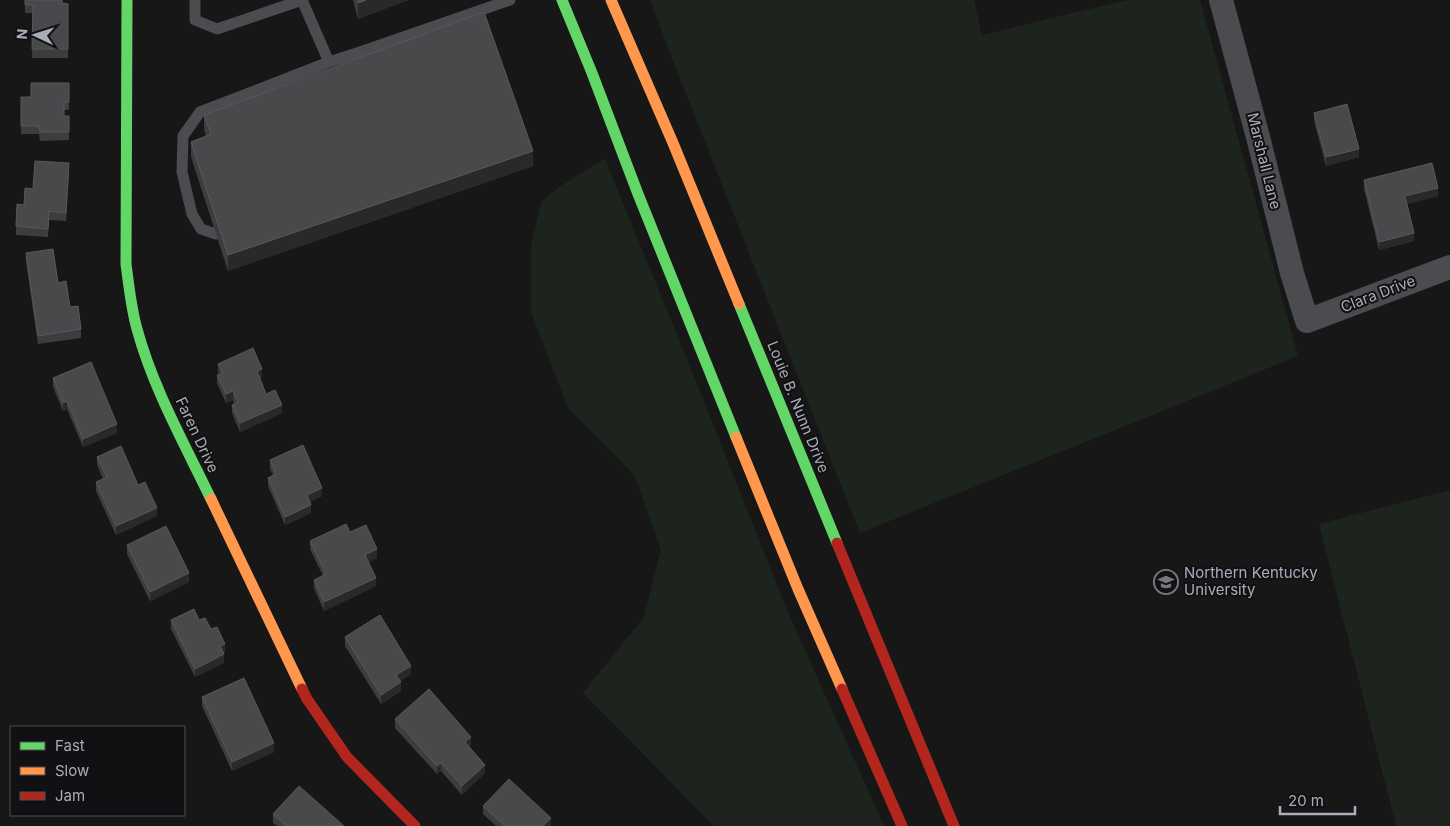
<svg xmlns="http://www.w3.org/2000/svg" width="1450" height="826" viewBox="0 0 1450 826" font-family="Inter,sans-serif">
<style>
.green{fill:#1d241e}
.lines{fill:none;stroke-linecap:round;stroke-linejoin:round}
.lane{stroke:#4b4c50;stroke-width:11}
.street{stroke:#4b4c50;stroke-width:24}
.fast{stroke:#63d668;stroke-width:11}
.slow{stroke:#ff974d;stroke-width:11}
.jam{stroke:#b3261e;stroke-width:11}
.wall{fill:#3d3d3f}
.shaded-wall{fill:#29292a}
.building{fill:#49494c;stroke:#58595d}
.labels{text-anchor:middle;stroke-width:4;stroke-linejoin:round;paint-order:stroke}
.street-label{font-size:15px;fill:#a8adb8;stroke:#111113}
.poi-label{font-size:15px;fill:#a8adb8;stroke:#111113;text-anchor:start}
</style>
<rect width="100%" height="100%" fill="#171717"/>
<g class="green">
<polygon points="650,0 974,0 982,35 1127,0 1200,0 1298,356 860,533 673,61"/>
<polygon points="605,159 698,386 784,603 884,826 714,826 583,693 644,617 661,550 635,476 568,408 531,312 531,246 541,202 562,185"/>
<polygon points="1450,490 1450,826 1396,826 1319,524"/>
</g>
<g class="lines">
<g class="lane">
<polyline points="195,0 195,20 217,29 302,0"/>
<polyline points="302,0 329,62 360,52 510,0"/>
<polyline points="216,234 201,229 192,214 182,172 183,136 200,112 329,62"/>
</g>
<polyline class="street" points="1221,0 1258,137 1292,273 1307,321 1450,267"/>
<g class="fast">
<path d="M127,0l-1,264c3,22 5,44 11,65 16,59 47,114 74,170"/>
<polyline points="562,0 592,73 638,194 736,437"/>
<polyline points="739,304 837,543"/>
</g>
<g class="slow">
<polyline points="611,0 673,143 739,304"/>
<polyline points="736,437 798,589 842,689"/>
<polyline points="211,499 302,689"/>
</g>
<g class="jam">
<polyline points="837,543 954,826"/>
<polyline points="302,689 307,699 347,757 415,826"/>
<polyline points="842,689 902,826"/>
</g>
</g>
<g class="wall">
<polygon points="25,0 68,4 68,58 32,58 33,13 25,13"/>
<polygon points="353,0 408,0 358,19"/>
<polygon points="69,83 69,110 64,110 64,116 69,116 69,140 40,141 39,134 21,134 21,97 31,97"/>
<polygon points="1314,113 1359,157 1326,166 1314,121"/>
<polygon points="204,115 533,166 228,271 191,157 191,142 206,136 204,130"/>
<polygon points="69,172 66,221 49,220 48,237 16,235 16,226 33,189"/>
<polygon points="1364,180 1438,196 1407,204 1414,241 1379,250 1364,189"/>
<polygon points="26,253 58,283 81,329 81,338 38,344 26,262"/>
<polygon points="218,364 262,377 260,378 266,394 282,413 240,432 232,413 232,405 234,404 233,400 226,403 217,383 217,375 219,374 218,372"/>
<polygon points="53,378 117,433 83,447 67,409 63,411 53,387"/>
<polygon points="97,457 138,485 157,516 116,535 96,491 96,482 103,479 97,465"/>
<polygon points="270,460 322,496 310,502 311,513 285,525 268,486 268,478 273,475 270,469"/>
<polygon points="350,532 377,558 368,562 376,586 324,611 314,588 314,580 323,576 310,549 310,541"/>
<polygon points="127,545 189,582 150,601 127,554"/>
<polygon points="171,620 199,620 211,629 225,652 223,653 224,663 195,677 171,629"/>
<polygon points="345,637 411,674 400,681 401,691 381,704 345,646"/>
<polygon points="202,697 274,752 232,771 202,706"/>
<polygon points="395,719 471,745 469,747 485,773 462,795 441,771 437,774 395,728"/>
<polygon points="483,806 551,826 496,826 483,814"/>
<polygon points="273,814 344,826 277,826 273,823"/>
</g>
<g class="shaded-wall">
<polygon points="366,0 408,0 358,19 358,3"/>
<polygon points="1359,149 1359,157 1326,166 1326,157"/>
<polygon points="533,151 533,166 228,271 228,255"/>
<polygon points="69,163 69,172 66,221 66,213"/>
<polygon points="1438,188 1438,196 1405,205 1405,196"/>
<polygon points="1414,233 1414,241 1379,250 1379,242"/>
<polygon points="262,369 262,377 257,380 257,371"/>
<polygon points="233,391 233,400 226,403 226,394"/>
<polygon points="67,401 67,409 63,411 63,403"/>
<polygon points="282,405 282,413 240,432 240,423"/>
<polygon points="117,424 117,433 83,447 83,439"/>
<polygon points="322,488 322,496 307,503 307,495"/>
<polygon points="311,505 311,513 285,525 285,517"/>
<polygon points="157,508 157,516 116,535 116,526"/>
<polygon points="377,549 377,558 365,564 365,555"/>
<polygon points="189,573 189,582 150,601 150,592"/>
<polygon points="376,578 376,586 324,611 324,602"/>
<polygon points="225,644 225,652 220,655 220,646"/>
<polygon points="224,654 224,663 195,677 195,669"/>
<polygon points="411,666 411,674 396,684 396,675"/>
<polygon points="401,682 401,691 381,704 381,695"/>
<polygon points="471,737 471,745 465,751 465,742"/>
<polygon points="274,743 274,752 232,771 232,762"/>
<polygon points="441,763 441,771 437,774 437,766"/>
<polygon points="485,765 485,773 462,795 462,786"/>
<polygon points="551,818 551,826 543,826"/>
</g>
<g class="building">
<polygon points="25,0 62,0 62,3 68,4 68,49 32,49 33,5 25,5"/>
<polygon points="358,0 366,0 358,3"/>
<polygon points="484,12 533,151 228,255 191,142 211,134 204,115"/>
<polygon points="31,83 69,83 69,102 64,102 64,116 69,116 69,132 40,132 39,126 21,126 21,97 31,97"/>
<polygon points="1347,104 1359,149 1326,157 1314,113"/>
<polygon points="35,161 69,163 66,213 49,211 48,229 16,226 17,204 24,205 25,188 33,189"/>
<polygon points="1432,163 1438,188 1405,196 1414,233 1379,242 1364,180"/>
<polygon points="53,249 58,283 66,281 70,307 78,306 81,329 38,336 26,253"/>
<polygon points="253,348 262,369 257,371 266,394 275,390 282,405 240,423 232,405 238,402 233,391 226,394 217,375 223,373 218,364"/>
<polygon points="91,362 117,424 83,439 67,401 63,403 53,378"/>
<polygon points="303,445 322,488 307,495 311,505 285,517 268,478 276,474 270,460"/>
<polygon points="121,446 138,485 145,482 157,508 116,526 96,482 107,477 97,457"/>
<polygon points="346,524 350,532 366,525 377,549 365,555 376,578 324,602 314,580 326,574 310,541"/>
<polygon points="166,526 189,573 150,592 127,545"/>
<polygon points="194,609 199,620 205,618 211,629 217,627 225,644 220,646 224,654 195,669 171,620"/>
<polygon points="380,615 411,666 396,675 401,682 381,695 345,637"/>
<polygon points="244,678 274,743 232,762 202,697"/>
<polygon points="429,689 471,737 465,742 485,765 462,786 441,763 437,766 395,719"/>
<polygon points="509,779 551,818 543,826 505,826 483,806"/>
<polygon points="299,786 344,826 286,826 273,814"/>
</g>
<defs>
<symbol id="university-ring" viewBox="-11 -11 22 22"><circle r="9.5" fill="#111113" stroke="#757880" stroke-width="1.5"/><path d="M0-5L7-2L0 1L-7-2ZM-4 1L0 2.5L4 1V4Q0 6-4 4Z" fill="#757880"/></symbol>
</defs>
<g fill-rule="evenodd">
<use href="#university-ring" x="1152" y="568" width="28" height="28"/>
</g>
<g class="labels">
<g class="street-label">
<text transform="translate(1264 161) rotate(76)" y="5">Marshall Lane</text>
<text transform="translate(1378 294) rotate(-21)" y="5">Clara Drive</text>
<text transform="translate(798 407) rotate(68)" y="5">Louie B. Nunn Drive</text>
<text transform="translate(197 435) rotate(65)" y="5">Faren Drive</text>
</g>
<g class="poi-label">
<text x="1184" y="578">Northern Kentucky<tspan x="1184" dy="17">University</tspan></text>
</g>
</g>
<rect x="10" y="726" width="175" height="90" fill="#111113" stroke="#4d4f55"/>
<rect x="20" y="742" width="25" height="8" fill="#63d668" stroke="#4d4f55"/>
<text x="55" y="751" font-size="15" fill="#a8adb8">Fast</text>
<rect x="20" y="767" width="25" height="8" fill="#ff974d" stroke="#4d4f55"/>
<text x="55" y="776" font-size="15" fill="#a8adb8">Slow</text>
<rect x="20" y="792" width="25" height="8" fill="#b3261e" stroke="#4d4f55"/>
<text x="55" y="801" font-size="15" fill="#a8adb8">Jam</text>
<g transform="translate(35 35) rotate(274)" stroke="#111113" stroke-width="4" paint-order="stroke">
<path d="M0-4L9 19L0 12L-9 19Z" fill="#a8adb8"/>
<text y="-8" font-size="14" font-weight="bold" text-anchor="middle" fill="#a8adb8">N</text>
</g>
<path d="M1280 806v8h75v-8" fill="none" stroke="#a8adb8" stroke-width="2.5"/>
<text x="1288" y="806" font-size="15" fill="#a8adb8" stroke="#111113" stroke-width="4" paint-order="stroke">20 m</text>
</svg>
